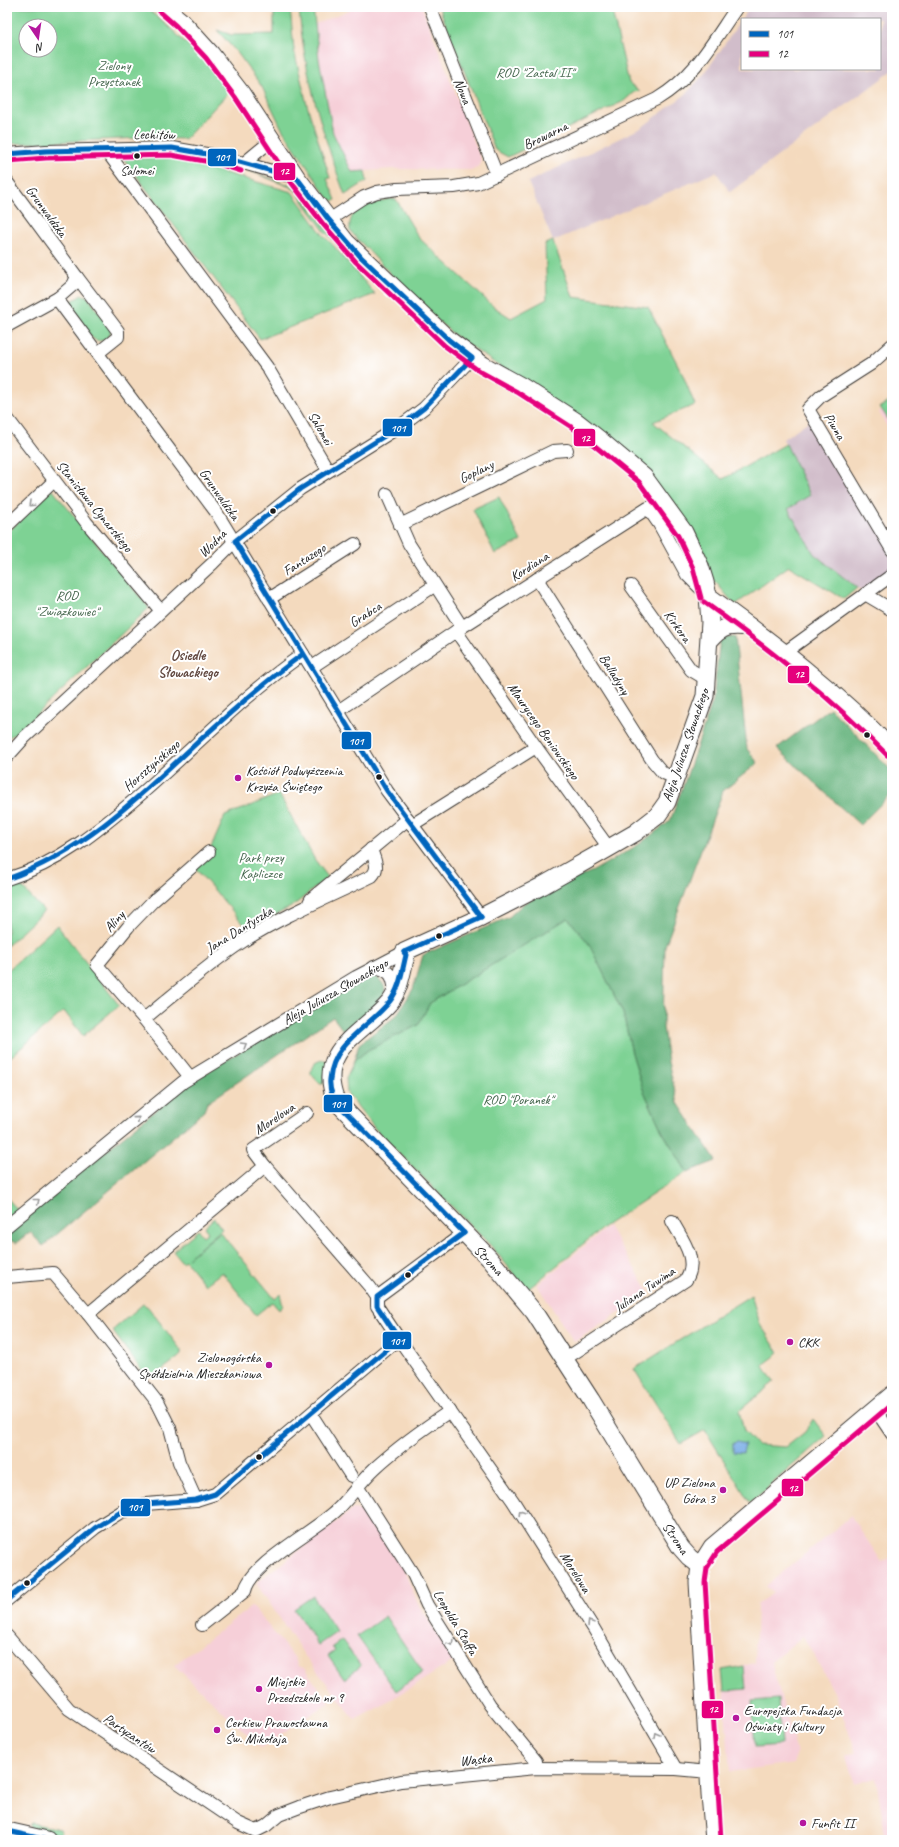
<svg xmlns="http://www.w3.org/2000/svg" width="899" height="1847" viewBox="0 0 899 1847" font-family="Caveat,sans-serif">
<style>
.built{fill:#f6cfd8}
.industrial{fill:#d1bdca;fill-rule:evenodd}
.green{fill:#7ed294;stroke:#4d7758;fill-rule:evenodd}
.forest{fill:#66b47e;stroke:#41684d}
.water{fill:#79ade6;stroke:#4a6481}
.lines{fill:none;stroke-linecap:round;stroke-linejoin:round}
.street-casing{stroke:#3c3834;stroke-width:14}
.secondary-casing{stroke:#3c3834;stroke-width:19}
.street{stroke:#fff;stroke-width:12}
.secondary{stroke:#fff;stroke-width:17}
.bus-1-casing{stroke:#fff;stroke-width:8}
.bus-2-casing{stroke:#fff;stroke-width:8}
.bus-1{stroke:#0065bd;stroke-width:5}
.bus-2{stroke:#e5007d;stroke-width:5}
.oneway{stroke:#999}
.bus-dot{fill:#1c1c1c;stroke:#fff;stroke-width:1.5}
.poi-dot{fill:#b5179e;stroke:#fff;stroke-width:1.5}
.labels{text-anchor:middle;stroke-width:4;stroke-linejoin:round;paint-order:stroke}
.bus-label{font-size:13px;fill:#1c1c1c;stroke:#fff}
.park-label{font-size:14px;fill:#43654c;stroke:#fff}
.street-label{font-size:14px;fill:#1c1c1c;stroke:#fff}
.poi-label{font-size:14px;fill:#1c1c1c;stroke:#fff;text-anchor:start}
.neighbourhood-label{font-size:15px;font-weight:bold;fill:#634a42;stroke:#fff}
.line-badge{stroke:#fff;stroke-width:1.5}
.badge-label{font-size:11px;text-anchor:middle;font-weight:bold;fill:#fff}
</style>
<rect width="100%" height="100%" fill="#fff"/>
<filter id="ink" filterUnits="userSpaceOnUse"><feTurbulence type="fractalNoise" baseFrequency=".025" numOctaves="2"/><feDisplacementMap in="SourceGraphic" scale="8" xChannelSelector="R" yChannelSelector="G"/><feConvolveMatrix kernelMatrix="1 2 1 2 8 2 1 2 1" color-interpolation-filters="sRGB"/></filter>
<filter id="wash" filterUnits="userSpaceOnUse"><feTurbulence type="fractalNoise" baseFrequency=".012" numOctaves="4" result="noise"/><feDisplacementMap in="SourceGraphic" scale="16" xChannelSelector="R" yChannelSelector="G"/><feGaussianBlur stdDeviation="0.9" result="paint"/><feColorMatrix in="noise" values="0 0 0 0 0 0 0 0 0 0 0 0 0 0 0 0 0 1.4 0 .05"/><feComposite in="paint" operator="in"/></filter>
<g filter="url(#wash)">
<rect width="100%" height="100%" fill="#f4dabe"/>
<g class="built">
<polygon points="357,7 422,7 481,159 479,166 471,170 393,169 352,172 333,133 319,59 315,24"/>
<polygon points="892,403 892,436 879,412"/>
<polygon points="608,1226 650,1293 574,1342 537,1285"/>
<polygon points="353,1509 363,1511 404,1570 418,1604 455,1660 399,1695 355,1719 305,1656 256,1583"/>
<polygon points="851,1516 882,1562 892,1557 892,1840 886,1840 876,1778 854,1784 846,1756 856,1752 834,1692 803,1636 771,1662 797,1753 793,1763 730,1772 722,1670 755,1663 757,1605 773,1593 766,1586"/>
<polygon points="252,1606 294,1657 298,1666 304,1668 329,1702 261,1748 174,1665"/>
</g>
<g class="industrial">
<path d="M750,7h142v64l-162,121 -14,-20 -163,69 -25,-59 113,-54 45,-34 19,-21zM742,19h138v50h-138z"/>
<polygon points="813,418 892,550 892,575 865,594 814,554 787,508 810,495 783,439"/>
</g>
<g class="green">
<path d="M7,7h138l23,19 41,39 21,26 -45,48 -44,-1 -134,6zM26,26h24v24h-24z"/>
<polygon points="274,7 290,7 294,50 307,105 330,178 327,179 336,200 333,201 328,198 282,129 262,87 239,55 217,30 232,35 274,34"/>
<path d="M299,7h14l6,52 14,74 19,39 13,-1 2,10 -22,14c-22,-60 -42,-124 -46,-188z"/>
<polygon points="439,7 611,7 629,83 640,91 634,92 624,101 508,157 495,150"/>
<polygon points="123,158 173,158 292,192 323,235 333,245 375,294 260,339"/>
<polygon points="242,168 295,187 340,247 325,232 295,190 290,187"/>
<path d="M388,199h8l23,39 75,69 17,11 36,-19 -2,-55 8,-3 20,56 75,10 34,66 13,32 -42,17 70,57 63,-35 24,51 -22,14 26,45 43,34 -13,11 -55,-33 -54,39 -23,-27 -8,-25 -9,-19 -29,-40 -167,-128 -45,-31 -34,-30 -70,-74c-3,-24 20,-26 38,-32z"/>
<path d="M82,295l5,1 24,33c-1,11 -10,15 -19,9 -7,-9 -24,-25 -20,-37z"/>
<polygon points="889,402 892,406 892,425 880,407"/>
<polygon points="52,489 149,608 18,732 9,737 7,736 7,533"/>
<polygon points="499,497 521,541 495,554 473,509"/>
<polygon points="279,794 315,860 328,877 293,906 248,929 195,868 209,852 225,816"/>
<polygon points="19,884 44,911 7,946 7,887"/>
<polygon points="568,918 589,944 623,1013 632,1053 643,1089 662,1131 687,1172 605,1226 527,1290 492,1247 377,1131 347,1093 346,1078 354,1061 368,1050 418,1025 430,1003"/>
<polygon points="57,925 119,1005 83,1036 64,1011 7,1060 7,971"/>
<path d="M322,1060l5,2 -3,19 -1,3h-3l-9,-10c0,-8 3,-12 11,-14z"/>
<polygon points="7,1198 18,1210 7,1218"/>
<polygon points="214,1218 222,1229 188,1258 220,1232 275,1299 280,1294 283,1306 279,1310 272,1302 256,1315 222,1272 205,1285 185,1260 182,1262 173,1251 198,1230 203,1236 208,1232 204,1227"/>
<polygon points="751,1295 760,1324 779,1353 763,1365 774,1382 739,1411 744,1431 757,1445 786,1447 805,1432 813,1419 826,1436 750,1503 705,1430 681,1444 634,1369"/>
<polygon points="143,1304 148,1307 181,1350 181,1355 179,1357 154,1376 145,1375 114,1333 114,1329"/>
<polygon points="313,1596 337,1632 318,1645 294,1609"/>
<polygon points="385,1616 423,1672 396,1691 357,1636"/>
<polygon points="342,1640 361,1666 344,1679 328,1656 335,1651 332,1647"/>
<polygon points="744,1666 746,1689 724,1691 722,1670"/>
<polygon points="778,1699 781,1745 755,1747 752,1701"/>
<polygon points="31,1823 60,1829 62,1833 56,1834 31,1828 29,1826"/>
</g>
<g class="forest">
<polygon points="735,637 747,749 758,763 723,791 665,946 663,1027 668,1062 678,1103 716,1161 687,1172 662,1131 643,1089 632,1053 623,1013 589,944 568,918 430,1003 418,1025 368,1050 354,1061 359,1044 396,1016 413,989 423,955 509,917 523,904 556,886 593,871 638,845 670,821 687,775 713,700 720,638"/>
<polygon points="830,708 892,771 892,793 860,825 777,748"/>
<path d="M374,974c9,9 15,14 8,26l-37,33 -12,-16 -126,86 -3,8 -161,135 -13,-14 -14,11 -9,-4v-8l171,-139 39,-27z"/>
</g>
<polygon class="water" points="737,1442 745,1444 743,1453 733,1452 733,1443"/>
</g>
<g filter="url(#ink)">
<g class="lines">
<defs>
<g id="street">
<polyline points="430,7 497,175"/>
<polyline points="105,149 267,367 328,470"/>
<polyline points="7,154 46,151 172,148 218,156 297,178"/>
<polyline points="243,164 272,140"/>
<polyline points="7,182 77,277"/>
<path d="M329,220l35,-23 13,-5 20,-3 57,-2 24,-4 179,-84c38,-23 55,-56 80,-92"/>
<polyline points="7,326 58,298"/>
<polyline points="892,345 871,364 821,396 808,409 892,550"/>
<polyline points="98,353 118,337 118,331 77,277 73,285 58,298 60,303 216,512 387,791 481,917"/>
<polyline points="7,418 86,522 161,611"/>
<polyline points="387,494 409,544 462,627"/>
<polyline points="400,525 553,451 567,450"/>
<polyline points="7,526 54,481"/>
<polyline points="537,579 652,760 663,773 676,778"/>
<polyline points="631,586 691,670 701,676 707,677"/>
<polyline points="865,594 892,610"/>
<polyline points="269,599 355,544"/>
<polyline points="456,631 536,747 609,848"/>
<polyline points="784,653 892,575"/>
<polyline points="312,667 434,586"/>
<polyline points="338,711 462,627 648,508 659,524 687,575 708,596"/>
<polyline points="7,757 25,737 213,563 235,541 300,489 399,427 424,408 472,358"/>
<polyline points="412,825 536,747"/>
<path d="M7,879c53,-16 92,-49 133,-84 54,-47 104,-100 163,-141"/>
<polyline points="309,903 311,899 408,819"/>
<path d="M374,967c17,4 19,8 21,25"/>
<polyline points="144,1019 97,965 128,927 153,901 209,852"/>
<path d="M190,1077l-46,-58c32,-26 63,-54 98,-77 40,-26 87,-45 130,-66 8,-8 2,-17 -1,-27"/>
<polyline points="307,1113 253,1150 265,1166 370,1287 377,1297"/>
<polyline points="7,1226 183,1082 356,977 404,952"/>
<polyline points="7,1277 53,1273 88,1314 157,1402 170,1428 179,1462 196,1500"/>
<polyline points="88,1314 265,1166"/>
<polyline points="399,1339 513,1501 594,1629 676,1769"/>
<path d="M565,1359l121,-79c13,-20 -4,-41 -14,-59"/>
<polyline points="875,1409 892,1434"/>
<polyline points="311,1414 351,1476"/>
<polyline points="357,1486 413,1574 427,1605 490,1705 536,1761 536,1768"/>
<polyline points="7,1600 95,1528 121,1512 146,1504 196,1500 215,1494 399,1339 377,1306 377,1297 464,1233"/>
<path d="M202,1625l43,-34c6,-28 72,-61 93,-82 13,-13 23,-28 37,-41 23,-21 48,-39 75,-57"/>
<polyline points="7,1636 69,1709 238,1823 256,1831 266,1826 279,1815 300,1807 330,1797 401,1781 536,1768 676,1769 709,1772"/>
</g>
<g id="secondary">
<path d="M164,7l17,14 30,33 30,39 56,85 49,64 103,98 34,25 38,21 56,36 23,18 44,37 40,55 16,34 5,16 3,14 2,26 -5,74 -38,106 -10,14 -22,17 -26,15 -67,38 -61,31 -77,35 2,3c-4,16 -6,34 -16,47 -27,32 -75,47 -54,99l153,157 45,54 57,88 90,148 8,9 11,9"/>
<path d="M708,596c65,47 129,95 184,154"/>
<path d="M710,640c13,-15 21,-15 40,-13"/>
<polyline points="7,1831 47,1840"/>
<polyline points="714,1840 710,1795 698,1582 700,1566 712,1547 892,1395"/>
</g>
</defs>
<use href="#street" class="street-casing"/>
<use href="#secondary" class="secondary-casing"/>
<use href="#street" class="street"/>
<use href="#secondary" class="secondary"/>
<defs>
<g id="bus-1">
<polyline points="7,154 46,151 172,148 218,156 297,178 329,220 361,257 449,340 472,358 424,408 399,427 300,489 235,541 387,791 481,917"/>
<path d="M7,879c77,-27 135,-85 193,-139 33,-30 67,-60 103,-86"/>
<path d="M404,952l2,3c-4,16 -6,33 -16,46 -20,26 -57,40 -60,78 -1,10 3,20 10,27l124,127"/>
<polyline points="404,952 481,917"/>
<polyline points="7,1600 95,1528 121,1512 146,1504 196,1500 215,1494 399,1339 377,1306 377,1297 464,1233"/>
<polyline points="7,1831 47,1840"/>
</g>
<g id="bus-2">
<polyline points="160,12 176,26 206,58 235,97 291,182 323,224 356,262 445,346 479,371 517,392 573,428 639,482 678,536 693,568 701,598"/>
<polyline points="8,161 46,158 171,155 216,163 241,171"/>
<path d="M704,602c65,47 127,95 183,153"/>
<polyline points="721,1839 705,1582 707,1568 717,1552 892,1404"/>
</g>
</defs>
<use href="#bus-1" class="bus-1-casing"/>
<use href="#bus-2" class="bus-2-casing"/>
<use href="#bus-1" class="bus-1"/>
<use href="#bus-2" class="bus-2"/>
</g>
<defs><path id="oneway-chevron" d="M-2-3.5L2.5 0L-2 3.5" fill="none" stroke-width="1.6" stroke-linecap="round" stroke-linejoin="round"/></defs>
<g class="oneway">
<use href="#oneway-chevron" transform="translate(31 504) rotate(137)"/>
<use href="#oneway-chevron" transform="translate(244 1045) rotate(-31)"/>
<use href="#oneway-chevron" transform="translate(137 1119) rotate(-41)"/>
<use href="#oneway-chevron" transform="translate(37 1201) rotate(-39)"/>
<use href="#oneway-chevron" transform="translate(521 1513) rotate(-122)"/>
<use href="#oneway-chevron" transform="translate(590 1623) rotate(-122)"/>
<use href="#oneway-chevron" transform="translate(451 1643) rotate(58)"/>
<use href="#oneway-chevron" transform="translate(656 1735) rotate(-120)"/>
</g>
</g>
<g class="bus-dot">
<circle cx="137" cy="156" r="3.5"/>
<circle cx="273" cy="511" r="3.5"/>
<circle cx="867" cy="735" r="3.5"/>
<circle cx="379" cy="777" r="3.5"/>
<circle cx="439" cy="936" r="3.5"/>
<circle cx="408" cy="1275" r="3.5"/>
<circle cx="259" cy="1457" r="3.5"/>
<circle cx="27" cy="1583" r="3.5"/>
</g>
<g class="poi-dot">
<circle cx="238" cy="778" r="4"/>
<circle cx="790" cy="1342" r="4"/>
<circle cx="269" cy="1365" r="4"/>
<circle cx="723" cy="1490" r="4"/>
<circle cx="259" cy="1689" r="4"/>
<circle cx="736" cy="1718" r="4"/>
<circle cx="217" cy="1730" r="4"/>
<circle cx="803" cy="1823" r="4"/>
</g>
<g class="labels">
<g class="bus-label">
<text x="137" y="175">Salomei</text>
</g>
<g class="park-label">
<text x="114" y="70">Zielony<tspan x="114" dy="16">Przystanek</tspan></text>
<text x="535" y="77">ROD "Zastal II"</text>
<text x="67" y="600">ROD<tspan x="67" dy="16">"Związkowiec"</tspan></text>
<text x="261" y="862">Park przy<tspan x="261" dy="16">Kapliczce</tspan></text>
<text x="518" y="1104">ROD "Poranek"</text>
</g>
<g class="street-label">
<text transform="translate(463 91) rotate(68)" y="5">Nowa</text>
<text transform="translate(154 134) rotate(1)" y="5">Lechitów</text>
<text transform="translate(545 135) rotate(-26)" y="5">Browarna</text>
<text transform="translate(47 211) rotate(54)" y="5">Grunwaldzka</text>
<text transform="translate(835 426) rotate(59)" y="5">Piwna</text>
<text transform="translate(321 428) rotate(60)" y="5">Salomei</text>
<text transform="translate(476 471) rotate(-26)" y="5">Goplany</text>
<text transform="translate(220 494) rotate(55)" y="5">Grunwaldzka</text>
<text transform="translate(95 506) rotate(51)" y="5">Stanisława Cynarskiego</text>
<text transform="translate(212 543) rotate(-45)" y="5">Wodna</text>
<text transform="translate(304 559) rotate(-33)" y="5">Fantazego</text>
<text transform="translate(529 566) rotate(-33)" y="5">Kordiana</text>
<text transform="translate(365 614) rotate(-33)" y="5">Grabca</text>
<text transform="translate(678 626) rotate(54)" y="5">Kirkora</text>
<text transform="translate(615 674) rotate(58)" y="5">Balladyny</text>
<text transform="translate(544 731) rotate(55)" y="5">Maurycego Beniowskiego</text>
<text transform="translate(685 745) rotate(-71)" y="5">Aleja Juliusza Słowackiego</text>
<text transform="translate(151 765) rotate(-41)" y="5">Horsztyńskiego</text>
<text transform="translate(114 921) rotate(-49)" y="5">Aliny</text>
<text transform="translate(239 929) rotate(-32)" y="5">Jana Dantyszka</text>
<text transform="translate(335 991) rotate(-30)" y="5">Aleja Juliusza Słowackiego</text>
<text transform="translate(274 1118) rotate(-34)" y="5">Morelowa</text>
<text transform="translate(489 1260) rotate(47)" y="5">Stroma</text>
<text transform="translate(644 1289) rotate(-34)" y="5">Juliana Tuwima</text>
<text transform="translate(676 1538) rotate(56)" y="5">Stroma</text>
<text transform="translate(576 1572) rotate(58)" y="5">Morelowa</text>
<text transform="translate(456 1622) rotate(59)" y="5">Leopolda Staffa</text>
<text transform="translate(130 1733) rotate(34)" y="5">Partyzantów</text>
<text transform="translate(476 1759) rotate(-6)" y="5">Wąska</text>
</g>
<g class="poi-label">
<text x="246" y="775">Kościół Podwyższenia<tspan x="246" dy="16">Krzyża Świętego</tspan></text>
<text x="798" y="1347">CKK</text>
<text x="261" y="1362" text-anchor="end">Zielonogórska<tspan x="261" dy="16">Spółdzielnia Mieszkaniowa</tspan></text>
<text x="715" y="1487" text-anchor="end">UP Zielona<tspan x="715" dy="16">Góra 3</tspan></text>
<text x="267" y="1686">Miejskie<tspan x="267" dy="16">Przedszkole nr 9</tspan></text>
<text x="744" y="1715">Europejska Fundacja<tspan x="744" dy="16">Oświaty i Kultury</tspan></text>
<text x="225" y="1727">Cerkiew Prawosławna<tspan x="225" dy="16">Św. Mikołaja</tspan></text>
<text x="811" y="1828">Funfit II</text>
</g>
<g class="neighbourhood-label">
<text x="188" y="660">Osiedle<tspan x="188" dy="17">Słowackiego</tspan></text>
</g>
</g>
<g class="line-badge">
<rect x="207" y="148" width="30" height="19" rx="4" fill="#0065bd"/>
<rect x="273" y="162" width="23" height="19" rx="4" fill="#e5007d"/>
<rect x="382" y="418" width="31" height="19" rx="4" fill="#0065bd"/>
<rect x="573" y="428" width="23" height="19" rx="4" fill="#e5007d"/>
<rect x="787" y="665" width="23" height="19" rx="4" fill="#e5007d"/>
<rect x="341" y="731" width="31" height="19" rx="4" fill="#0065bd"/>
<rect x="323" y="1094" width="30" height="19" rx="4" fill="#0065bd"/>
<rect x="382" y="1331" width="30" height="19" rx="4" fill="#0065bd"/>
<rect x="781" y="1478" width="23" height="19" rx="4" fill="#e5007d"/>
<rect x="120" y="1498" width="31" height="19" rx="4" fill="#0065bd"/>
<rect x="701" y="1700" width="23" height="19" rx="4" fill="#e5007d"/>
</g>
<g class="badge-label">
<text x="222" y="161">101</text>
<text x="284" y="175">12</text>
<text x="398" y="432">101</text>
<text x="585" y="442">12</text>
<text x="799" y="678">12</text>
<text x="356" y="745">101</text>
<text x="338" y="1108">101</text>
<text x="397" y="1345">101</text>
<text x="793" y="1492">12</text>
<text x="135" y="1511">101</text>
<text x="713" y="1713">12</text>
</g>
<rect width="899" height="1847" fill="none" stroke="#fff" stroke-width="24"/>
<rect x="741" y="18" width="140" height="52" fill="#ffffff" stroke="#a4a4a4"/>
<rect x="749" y="31" width="20" height="6" fill="#0065bd" stroke="#a4a4a4"/>
<text x="777" y="38" font-size="12" fill="#1c1c1c">101</text>
<rect x="749" y="51" width="20" height="6" fill="#e5007d" stroke="#a4a4a4"/>
<text x="777" y="58" font-size="12" fill="#1c1c1c">12</text>
<g transform="translate(38 38) rotate(167)"><circle r="19" fill="#ffffff" stroke="#a4a4a4"/>
<path d="M0-3L7 15L0 10L-7 15Z" fill="#b5179e"/>
<text y="-6" font-size="11" font-weight="bold" text-anchor="middle" fill="#1c1c1c">N</text>
</g>
</svg>
